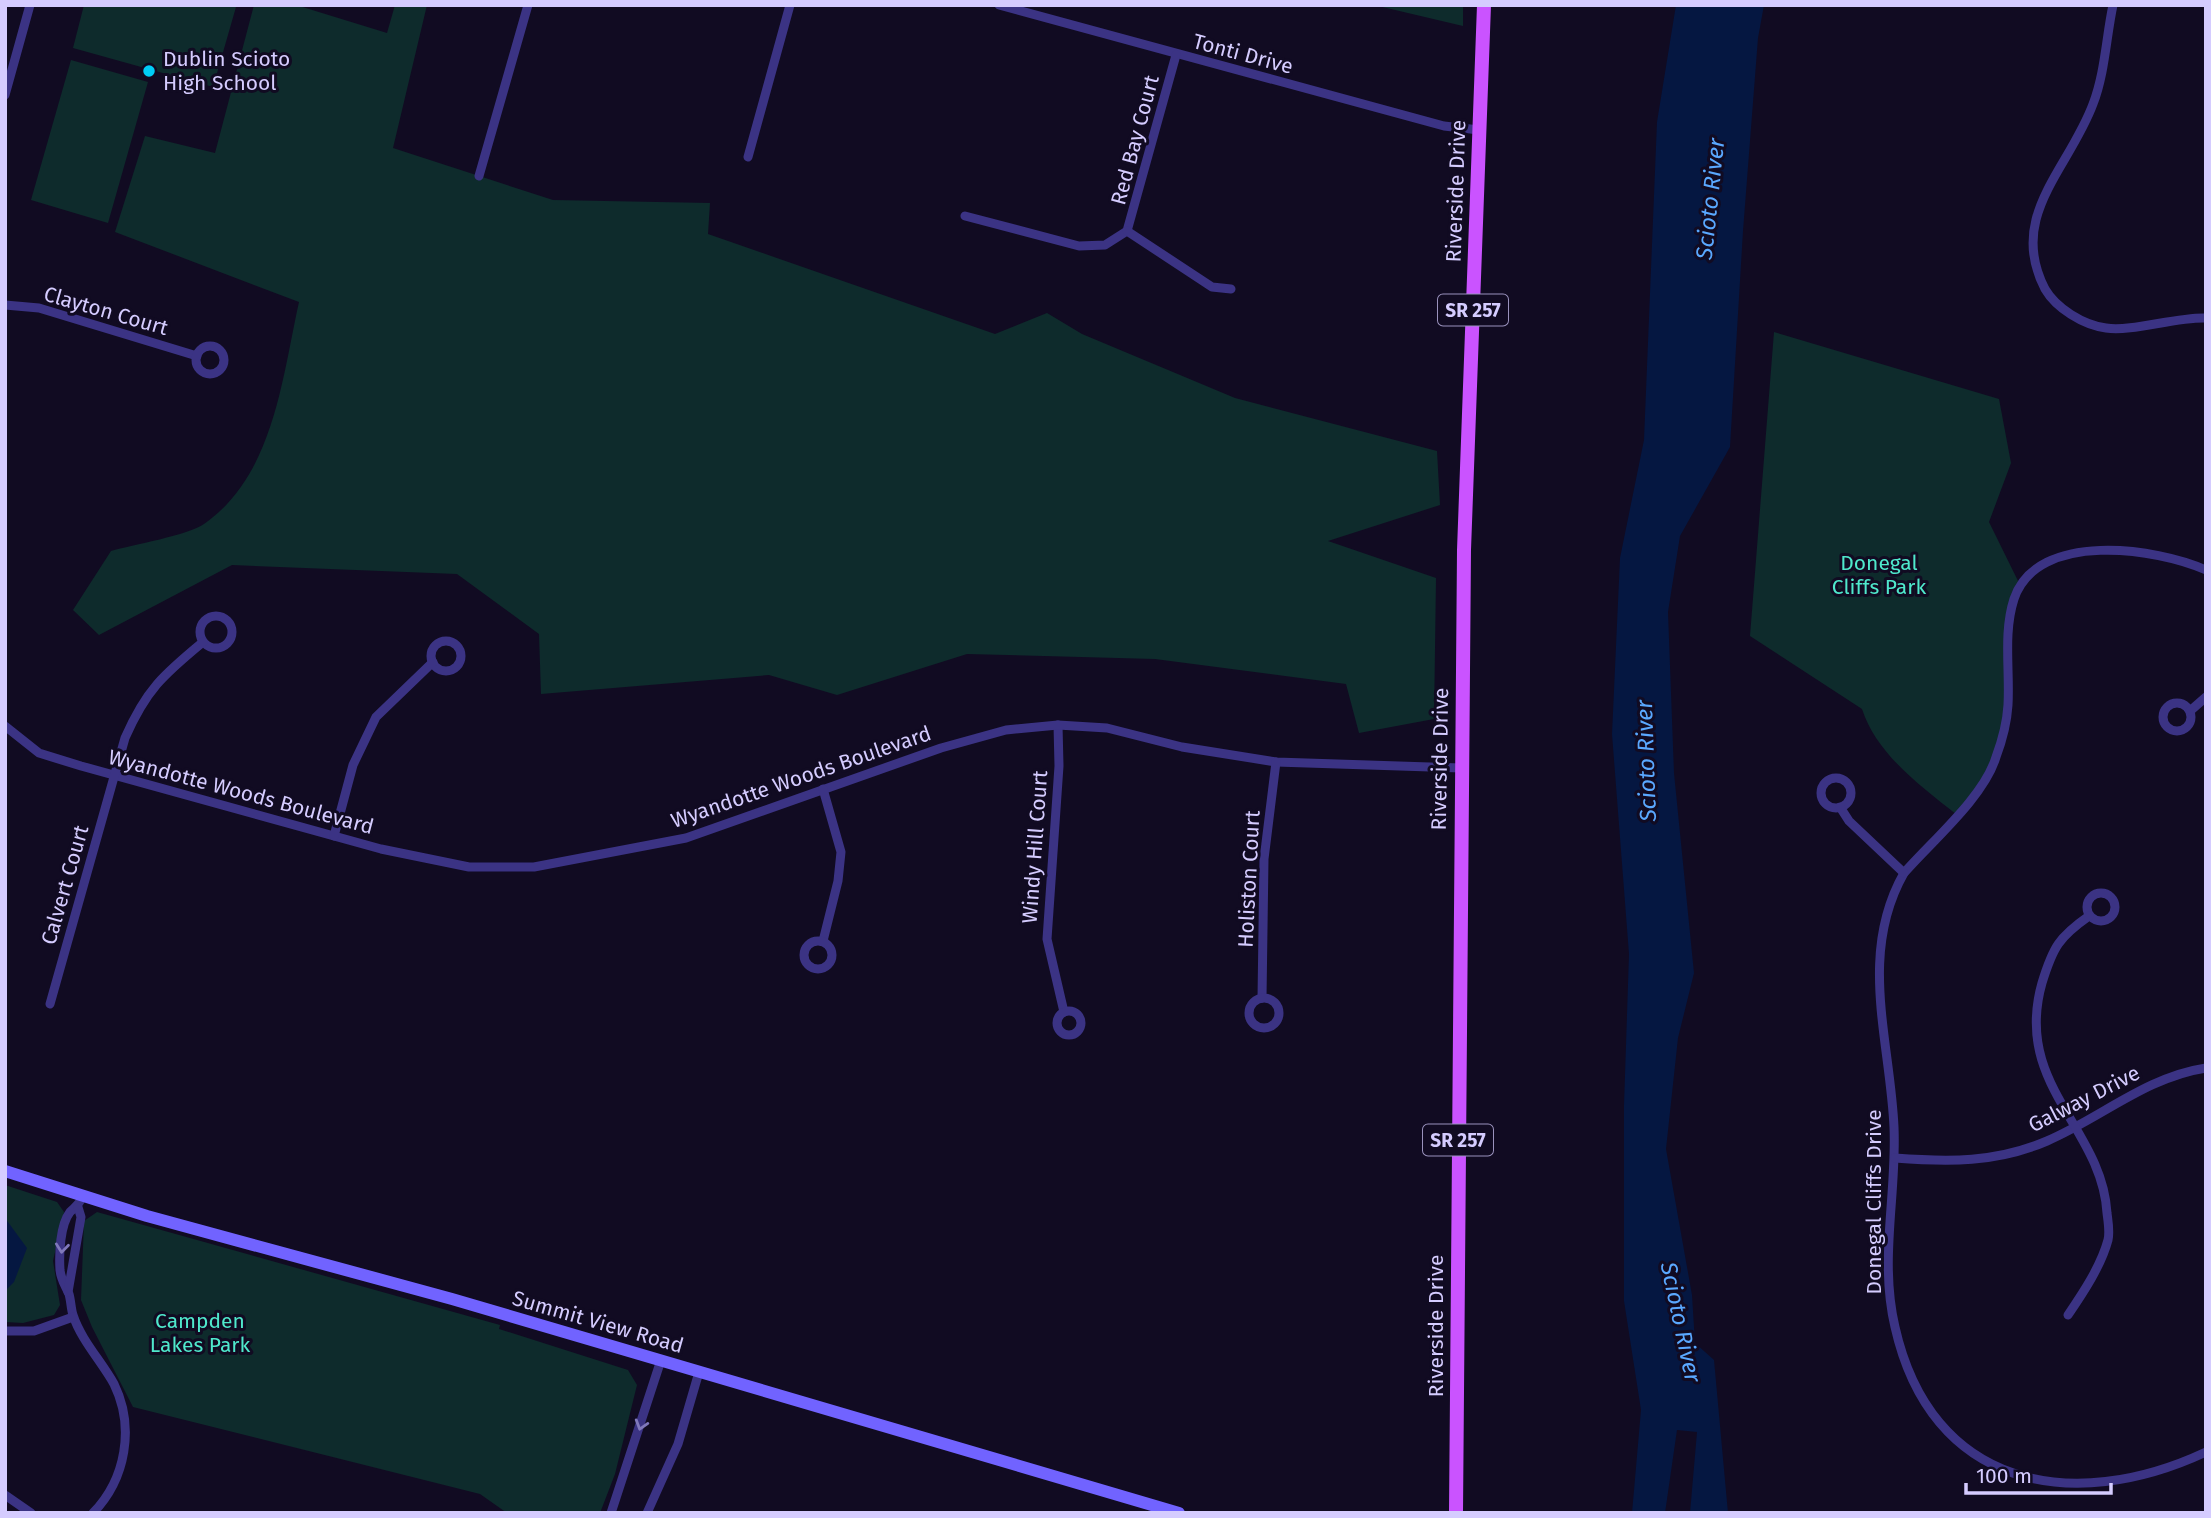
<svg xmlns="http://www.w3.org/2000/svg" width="2211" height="1518" viewBox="0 0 2211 1518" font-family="'Fira Sans',sans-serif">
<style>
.green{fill:#0e2b2c}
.water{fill:#051741}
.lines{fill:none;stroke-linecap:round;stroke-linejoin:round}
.street{stroke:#3b3384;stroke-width:9}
.secondary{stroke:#7163ff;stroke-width:12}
.primary{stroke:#ca53ff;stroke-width:14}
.oneway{stroke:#8078bb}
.poi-dot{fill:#00cef7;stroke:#110b22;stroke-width:2.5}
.labels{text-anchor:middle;stroke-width:6;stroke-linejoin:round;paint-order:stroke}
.shield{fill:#110b22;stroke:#9a92bd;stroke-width:2}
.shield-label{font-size:19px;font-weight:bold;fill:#d5ccff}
.street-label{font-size:21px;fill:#d5ccff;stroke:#110b22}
.poi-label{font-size:21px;fill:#d5ccff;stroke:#110b22;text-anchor:start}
.park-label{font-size:21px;fill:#4fe8cc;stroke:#110b22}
.water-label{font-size:23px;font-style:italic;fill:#5aa8ff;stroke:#110b22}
</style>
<rect width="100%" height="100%" fill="#110b22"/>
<g class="green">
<polygon points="84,5 236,7 213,87 73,48"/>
<path d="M254,5h42l91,28 8,-28h32l-34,143 160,52 157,3 -2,31 287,100 52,-21 35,21 153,64 202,53 3,54 -112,36 108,37 -2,141 -75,14 -13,-49 -191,-25 -188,-5 -130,41 -68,-20 -228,19 -2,-60 -82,-60 -225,-9 -133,70 -26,-25 38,-59c21,-6 78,-16 93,-27 70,-49 78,-146 95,-222l-184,-70 30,-96 70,17z"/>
<polygon points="1374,5 1463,5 1463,26"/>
<polygon points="71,60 148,82 108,223 31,200"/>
<path d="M1774,332l225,67 12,64 -22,59 32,65 -7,13 -6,108 -12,51 -39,56c-36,-29 -80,-60 -95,-106l-112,-73z"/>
<polygon points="5,1185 57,1202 64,1212 53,1261 60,1305 54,1315 23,1323 5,1322"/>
<polygon points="97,1212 500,1325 499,1329 628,1370 637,1385 615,1474 600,1513 507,1513 480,1494 133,1407 92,1327 81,1300 84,1221"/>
</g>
<g class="water">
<polygon points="1676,5 1764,5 1758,38 1743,231 1730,447 1680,536 1668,612 1674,773 1694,973 1678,1038 1666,1149 1692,1295 1695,1343 1714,1360 1728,1513 1690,1513 1697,1432 1677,1430 1665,1513 1632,1513 1641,1410 1624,1301 1624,1106 1629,954 1612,734 1620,558 1644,440 1657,122"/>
<polygon points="5,1218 27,1248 14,1282 5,1291"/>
</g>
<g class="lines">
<g class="street">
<polyline points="999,5 1444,126 1479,130"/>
<path d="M2113,5c-7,33 -8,68 -20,99 -24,65 -86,112 -48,185 11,19 38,36 61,39 26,4 69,-11 100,-10"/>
<polyline points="5,95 30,5"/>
<polyline points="748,157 790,5"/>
<polyline points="479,176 528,5"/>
<polyline points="965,216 1079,246 1105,245 1127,231 1176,55"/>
<polyline points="1127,231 1212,287 1231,289"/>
<polyline points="5,305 39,308 197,356"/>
<circle cx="210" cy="360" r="14"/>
<path d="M2206,570c-49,-22 -169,-40 -192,29 -11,34 -4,71 -6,106 -1,16 -6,36 -12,52 -12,40 -64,84 -92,116 -46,81 -14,167 -10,254 3,67 -15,133 1,200 36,160 176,188 311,125"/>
<circle cx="216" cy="632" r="16"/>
<circle cx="446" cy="656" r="15"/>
<circle cx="2177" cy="717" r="14"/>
<polyline points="2190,711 2206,697"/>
<polyline points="1058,725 1059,766 1047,939 1064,1012"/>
<polyline points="5,726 39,753 81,766 381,849 469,867 534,867 686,838 941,748 1006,730 1058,725 1107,728 1182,747 1276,762 1461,768"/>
<circle cx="1836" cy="793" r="15"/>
<polyline points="823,789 841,852 838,881 823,941"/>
<polyline points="1840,807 1849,821 1904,873"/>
<polyline points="334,836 353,765 376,717 433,662"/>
<circle cx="2101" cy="907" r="14"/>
<circle cx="818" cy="955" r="14"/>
<polyline points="1262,998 1264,859 1276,762"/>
<circle cx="1264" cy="1013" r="15"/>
<path d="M50,1004l75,-266c21,-48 38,-63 78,-96"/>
<circle cx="1069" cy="1023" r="12"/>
<path d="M1895,1158c53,4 101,5 152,-17 54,-23 99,-64 159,-73"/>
<path d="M83,1196c-4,9 -7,10 -13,16 -10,13 -11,42 -10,58 1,10 5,15 9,24 2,7 2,15 4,21 8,25 29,47 41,69 21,43 12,95 -21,129"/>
<polyline points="68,1292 81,1217 78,1207"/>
<path d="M2068,1315c15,-22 33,-49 40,-75 2,-8 0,-19 -1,-27 -5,-86 -94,-128 -65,-230 11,-36 17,-46 47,-67"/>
<polyline points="5,1331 34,1331 73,1317"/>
<polyline points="5,1495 31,1513"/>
<polyline points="611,1513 661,1360"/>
<polyline points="647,1513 678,1444 699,1372"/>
</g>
<polyline class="secondary" points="5,1171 147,1216 452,1299 1179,1513"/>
<polyline class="primary" points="1456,1513 1464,550 1484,5"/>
</g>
<defs><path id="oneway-chevron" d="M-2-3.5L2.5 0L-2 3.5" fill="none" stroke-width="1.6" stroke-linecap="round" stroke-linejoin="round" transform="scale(1.75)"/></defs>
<g class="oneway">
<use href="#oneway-chevron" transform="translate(62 1248) rotate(96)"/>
<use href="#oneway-chevron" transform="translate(641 1425) rotate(107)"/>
</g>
<circle class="poi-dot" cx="149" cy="71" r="7"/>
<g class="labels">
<g class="shield">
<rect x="1438" y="294.5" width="70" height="31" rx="5"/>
<rect x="1423" y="1124.5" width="70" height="31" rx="5"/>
</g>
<g class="shield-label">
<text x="1473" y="317">SR 257</text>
<text x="1458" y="1147">SR 257</text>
</g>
<g class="street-label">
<text transform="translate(1243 54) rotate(15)" y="7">Tonti Drive</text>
<text transform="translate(1135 140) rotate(-75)" y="7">Red Bay Court</text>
<text transform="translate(1456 191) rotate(-88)" y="7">Riverside Drive</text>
<text transform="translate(106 311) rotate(16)" y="7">Clayton Court</text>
<text transform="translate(1440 759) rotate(-89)" y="7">Riverside Drive</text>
<text transform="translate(801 777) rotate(-19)" y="7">Wyandotte Woods Boulevard</text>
<text transform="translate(241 792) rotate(15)" y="7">Wyandotte Woods Boulevard</text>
<text transform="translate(1035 847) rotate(-86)" y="7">Windy Hill Court</text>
<text transform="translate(1249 879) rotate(-87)" y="7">Holiston Court</text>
<text transform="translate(65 885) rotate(-74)" y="7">Calvert Court</text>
<text transform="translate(2084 1099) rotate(-27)" y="7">Galway Drive</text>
<text transform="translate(1874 1202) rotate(-90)" y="7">Donegal Cliffs Drive</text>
<text transform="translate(598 1322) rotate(16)" y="7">Summit View Road</text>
<text transform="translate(1436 1326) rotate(-90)" y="7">Riverside Drive</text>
</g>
<g class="poi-label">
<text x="163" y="66">Dublin Scioto<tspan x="163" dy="24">High School</tspan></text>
</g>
<g class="park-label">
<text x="1879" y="570">Donegal<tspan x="1879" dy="24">Cliffs Park</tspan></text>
<text x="200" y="1328">Campden<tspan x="200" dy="24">Lakes Park</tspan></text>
</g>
<g class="water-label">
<text transform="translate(1710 199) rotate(-84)" y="8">Scioto River</text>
<text transform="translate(1646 761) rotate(-92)" y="8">Scioto River</text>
<text transform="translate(1681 1322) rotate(78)" y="8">Scioto River</text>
</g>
</g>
<rect width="2211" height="1518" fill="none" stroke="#d5ccff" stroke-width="14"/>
<path d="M1966 1483v10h145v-10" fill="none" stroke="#d5ccff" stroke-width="3.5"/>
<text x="1976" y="1483" font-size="21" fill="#d5ccff" stroke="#110b22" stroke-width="5" paint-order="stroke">100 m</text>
</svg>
